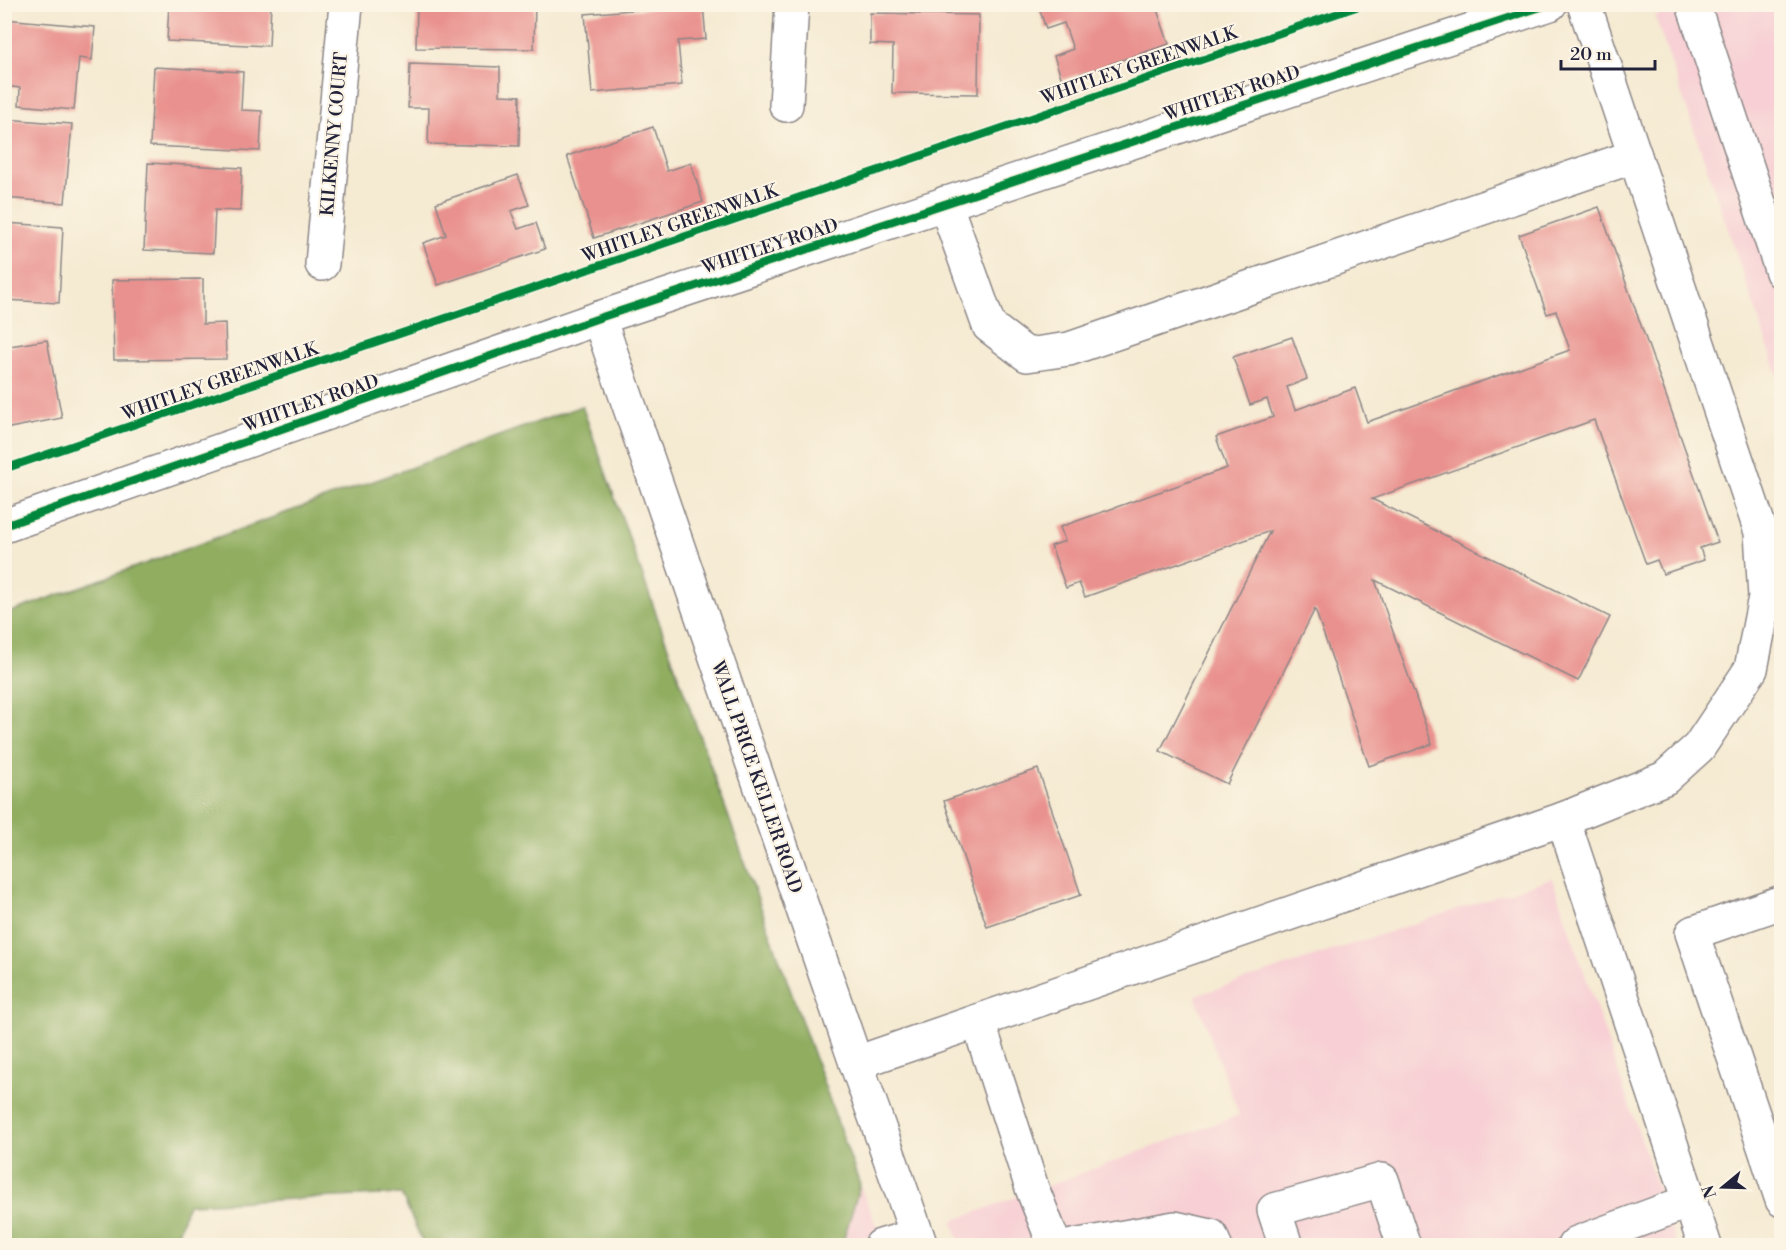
<svg xmlns="http://www.w3.org/2000/svg" width="1786" height="1250" viewBox="0 0 1786 1250" font-family="'Libre Bodoni',serif">
<style>
.built{fill:#f7cfd4}
.forest{fill:#90ad60;stroke:#59684e;stroke-width:1.5}
.building{fill:#e9918e}
.lines{fill:none;stroke-linecap:round;stroke-linejoin:round}
.minor-casing{stroke:#8c8686;stroke-width:36}
.minor{stroke:#fff;stroke-width:33}
.cycleway-casing{stroke:#fcf5e5;stroke-width:11}
.cycleway{stroke:#00873e;stroke-width:8}
.labels{text-anchor:middle;stroke-width:4.5;stroke-linejoin:round;paint-order:stroke}
.street-label{font-size:18px;fill:#22223b;stroke:#fcf5e5}
</style>
<rect width="100%" height="100%" fill="#fcf5e5"/>
<filter id="ink" filterUnits="userSpaceOnUse"><feTurbulence type="fractalNoise" baseFrequency=".0167" numOctaves="2"/><feDisplacementMap in="SourceGraphic" scale="12" xChannelSelector="R" yChannelSelector="G"/><feConvolveMatrix kernelMatrix="1 2 1 2 8 2 1 2 1" color-interpolation-filters="sRGB"/></filter>
<filter id="wash" filterUnits="userSpaceOnUse"><feTurbulence type="fractalNoise" baseFrequency=".008" numOctaves="4" result="noise"/><feDisplacementMap in="SourceGraphic" scale="24" xChannelSelector="R" yChannelSelector="G"/><feGaussianBlur stdDeviation="1.35" result="paint"/><feColorMatrix in="noise" values="0 0 0 0 0 0 0 0 0 0 0 0 0 0 0 0 0 1.4 0 .05"/><feComposite in="paint" operator="in"/></filter>
<g filter="url(#wash)">
<rect width="100%" height="100%" fill="#f5ead2"/>
<g class="built">
<polygon points="1690,5 1781,5 1781,385 1655,16"/>
<polygon points="1552,878 1677,1245 961,1246 952,1221 1239,1115 1195,996"/>
<polygon points="860,1185 884,1245 842,1245"/>
</g>
<polygon class="forest" points="582,406 860,1185 842,1245 424,1245 401,1194 188,1204 174,1245 5,1245 5,614"/>
<g id="blocks">
<g class="building">
<polygon points="169,4 271,4 269,46 167,41"/>
<polygon points="417,4 535,4 534,49 416,48"/>
<polygon points="703,4 706,39 678,41 682,85 592,93 585,14"/>
<polygon points="1041,4 1155,4 1169,44 1062,80 1054,56 1073,49 1064,23 1046,29 1038,5"/>
<polygon points="870,13 979,15 978,94 892,93 893,45 870,44"/>
<polygon points="4,19 95,27 92,60 79,58 74,110 19,105 20,88 4,86"/>
<polygon points="410,64 500,67 500,95 520,96 519,146 428,144 429,108 408,108"/>
<polygon points="154,67 243,72 241,110 262,111 260,151 150,146"/>
<polygon points="4,119 72,124 65,203 4,198"/>
<polygon points="653,127 667,171 691,163 703,202 594,238 567,156"/>
<polygon points="148,163 242,168 240,211 215,210 213,253 144,250"/>
<polygon points="518,175 529,205 511,211 518,229 536,223 545,249 438,285 423,243 446,235 436,203"/>
<polygon points="1599,207 1718,542 1700,548 1704,560 1663,574 1657,560 1646,564 1594,420 1372,499 1610,617 1578,681 1375,580 1432,744 1369,766 1315,609 1227,784 1160,751 1270,531 1085,597 1079,583 1066,588 1051,546 1065,541 1060,527 1227,468 1216,437 1273,417 1267,399 1250,405 1233,357 1292,337 1307,379 1287,387 1295,410 1355,388 1367,422 1570,350 1556,311 1547,314 1519,235"/>
<polygon points="5,223 63,227 59,303 5,300"/>
<polygon points="203,279 203,324 225,323 226,359 114,360 112,280"/>
<polygon points="47,340 62,418 4,429 4,347"/>
<polygon points="1038,769 1081,895 987,927 944,801"/>
</g>
</g>
</g>
<g filter="url(#ink)">
<use href="#blocks" fill-opacity="0" stroke="#8c8686" stroke-width="1.5"/>
<g class="lines">
<defs>
<g id="minor">
<polyline points="1584,4 1761,532 1765,597 1751,669 1699,747 1665,778 1563,819 1705,1246"/>
<polyline points="1693,4 1782,272"/>
<polyline points="786,105 792,4"/>
<polyline points="945,203 989,326 1027,355 1069,349 1635,156"/>
<polyline points="322,264 346,4"/>
<polyline points="599,318 856,1063 921,1246"/>
<polyline points="4,526 599,318 1550,4"/>
<polyline points="1782,902 1692,933 1782,1200"/>
<polyline points="978,1021 1032,1188 1055,1246"/>
<polyline points="856,1063 1563,819"/>
<polyline points="881,1246 917,1235"/>
<polyline points="1073,1246 1175,1228 1211,1236 1215,1246"/>
<polyline points="1286,1246 1274,1210 1382,1180 1404,1246"/>
<polyline points="1574,1246 1577,1243 1690,1201"/>
</g>
</defs>
<use href="#minor" class="minor-casing"/>
<use href="#minor" class="minor"/>
<defs>
<g id="cycleway">
<polyline points="4,469 1365,4"/>
<polyline points="4,526 599,318 1550,4"/>
</g>
</defs>
<use href="#cycleway" class="cycleway-casing"/>
<use href="#cycleway" class="cycleway"/>
</g>
</g>
<g class="labels">
<g class="street-label">
<text transform="translate(1139 65) rotate(-19)" y="6">WHITLEY GREENWALK</text>
<text transform="translate(1232 93) rotate(-18)" y="6">WHITLEY ROAD</text>
<text transform="translate(334 134) rotate(-85)" y="6">KILKENNY COURT</text>
<text transform="translate(680 223) rotate(-19)" y="6">WHITLEY GREENWALK</text>
<text transform="translate(770 246) rotate(-18)" y="6">WHITLEY ROAD</text>
<text transform="translate(220 381) rotate(-19)" y="6">WHITLEY GREENWALK</text>
<text transform="translate(311 403) rotate(-19)" y="6">WHITLEY ROAD</text>
<text transform="translate(757 777) rotate(71)" y="6">WALL PRICE KELLER ROAD</text>
</g>
</g>
<rect width="1786" height="1250" fill="none" stroke="#fcf5e5" stroke-width="24"/>
<g transform="translate(1723 1187) rotate(251)" stroke="#fcf5e5" stroke-width="4.5" paint-order="stroke">
<path d="M0-4.5L10 22L0 15L-10 22Z" fill="#22223b"/>
<text y="-9" font-size="16" font-weight="bold" text-anchor="middle" fill="#22223b">N</text>
</g>
<path d="M1561 60v9h94v-9" fill="none" stroke="#22223b" stroke-width="3"/>
<text x="1570" y="60" font-size="18" fill="#22223b" stroke="#fcf5e5" stroke-width="4.5" paint-order="stroke">20 m</text>
</svg>
